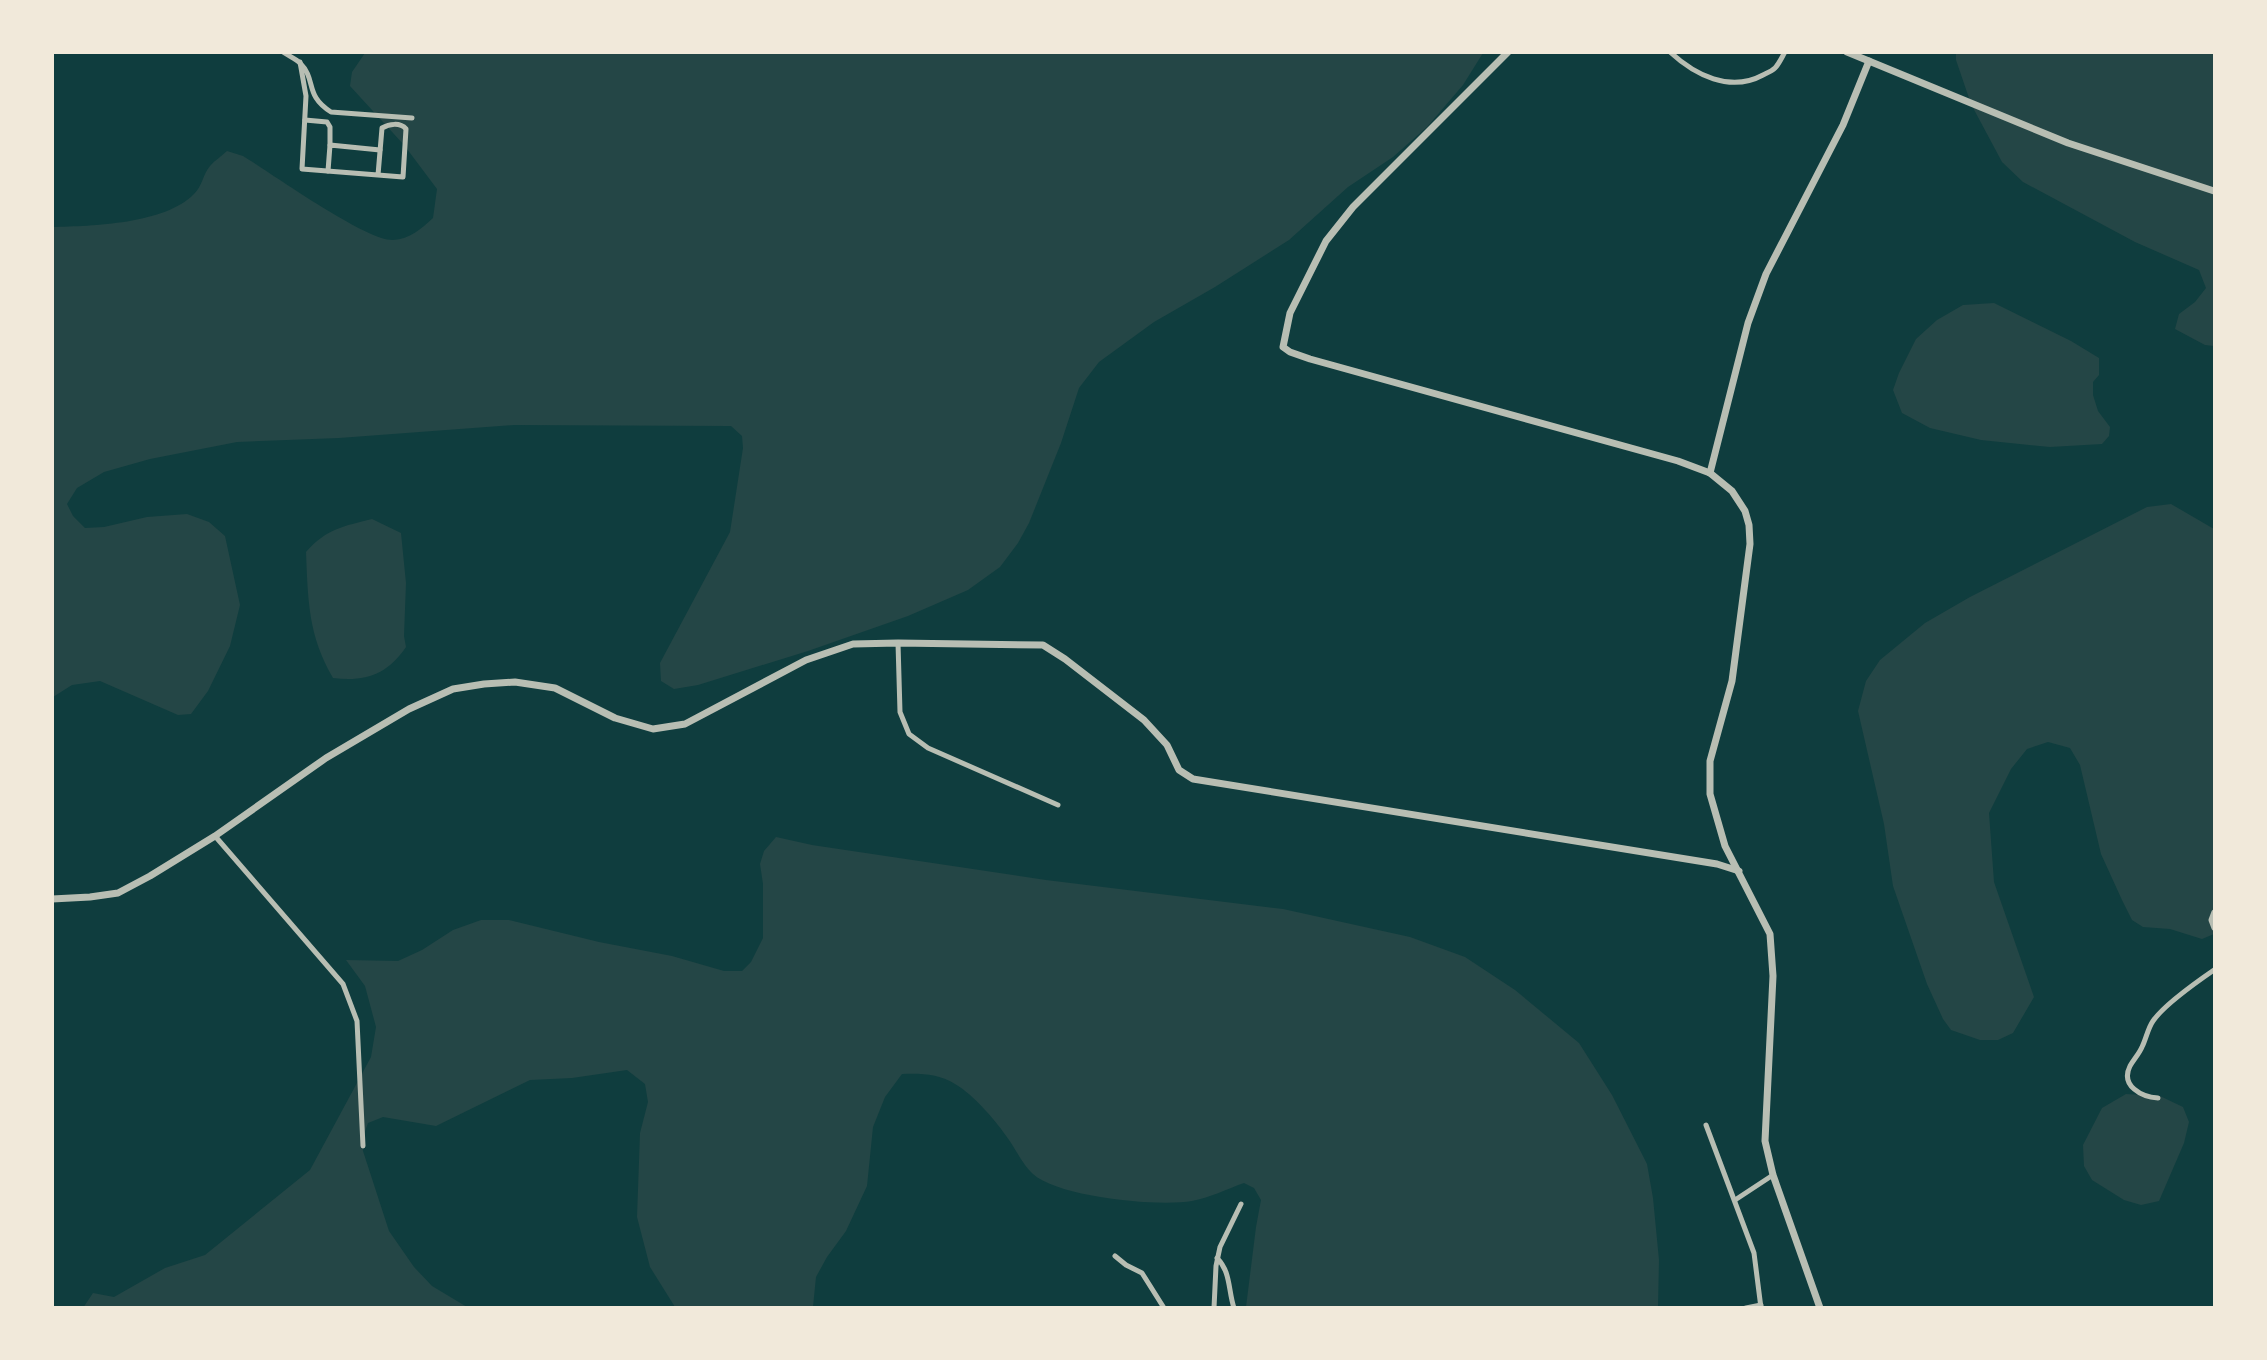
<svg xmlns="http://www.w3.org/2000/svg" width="2267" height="1360" viewBox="0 0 2267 1360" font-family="'Sofia Sans Condensed',sans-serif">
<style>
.green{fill:#244646}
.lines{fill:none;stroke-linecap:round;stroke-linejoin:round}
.minor{stroke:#b8beb3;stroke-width:5}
.tertiary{stroke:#b8beb3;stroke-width:7}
</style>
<rect width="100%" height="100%" fill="#0f3d3e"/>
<g class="green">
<path d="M365,53h1118l-20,32 -36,42 -34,30 -45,30 -59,53 -74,47 -61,35 -55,40 -20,26 -18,55 -32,80 -11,20 -18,24 -32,23 -60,26 -100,35 -110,34 -24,4 -13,-8 -1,-18 70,-131 13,-84 -1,-12 -11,-10 -217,-1 -175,13 -102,4 -87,17 -46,13 -27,16 -10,16 6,12 12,12 19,-1 43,-10 40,-3 22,8 16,14 15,69 -10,41 -22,45 -17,23 -13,1 -78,-34 -28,4 -19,12v-470c39,-1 112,-3 141,-33 8,-7 9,-20 16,-28 5,-6 12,-10 17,-15l16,5c28,17 123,85 150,84 17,-1 28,-11 40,-22l4,-29 -33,-44 -54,-59 2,-14z"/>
<polygon points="1956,53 2214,53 2214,346 2205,345 2175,329 2179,314 2195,302 2206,288 2199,270 2135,242 2023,182 2002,162 1971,104 1956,60"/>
<polygon points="1994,303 2071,341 2099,358 2099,375 2093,382 2093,395 2098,411 2110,427 2109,436 2102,444 2050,447 1981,440 1930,428 1902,413 1893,390 1899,373 1916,339 1937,320 1963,305"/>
<polygon points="2171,504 2214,529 2214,934 2202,939 2170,929 2143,927 2132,920 2122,900 2101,854 2080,765 2070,748 2048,742 2027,749 2011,769 1989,813 1994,882 2034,997 2013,1033 1998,1040 1980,1040 1951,1030 1943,1019 1927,984 1893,886 1884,824 1858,711 1866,681 1880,660 1925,623 1970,597 2147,507"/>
<path d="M372,519l29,14 5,50 -2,53 2,11c-19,28 -41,35 -73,31 -25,-43 -25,-78 -27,-126 20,-23 38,-26 66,-33z"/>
<path d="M776,837l36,8 234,35 237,29 127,28 55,20 50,33 64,53 33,52 35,69 6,34 6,62 -1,47h-412l10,-80 5,-27 -7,-12 -10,-5c-17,6 -35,15 -52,18 -34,6 -134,-4 -159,-27 -10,-9 -17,-24 -24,-34 -12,-18 -35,-45 -54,-56 -15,-10 -35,-11 -53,-10l-17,23 -12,30 -6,59 -21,45 -19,26 -11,20 -3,30h-138l-25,-40 -13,-50 3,-84 8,-31 -3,-18 -18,-14 -55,8 -42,2 -94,46 -53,-9 -15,6 -6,17 1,11 26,80 25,36 18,19 35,21 -384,1 10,-15 21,4 51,-29 40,-13 105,-85 61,-113 5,-30 -11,-41 -19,-26 52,1 24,-11 31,-20 28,-10h28l90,22 73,14 52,15h18l9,-9 12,-24v-54l-3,-20 4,-13z"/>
<polygon points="2126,1094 2160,1096 2183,1107 2189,1122 2184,1143 2159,1201 2141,1205 2124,1200 2092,1180 2084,1166 2083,1145 2102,1108"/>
</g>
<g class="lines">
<g class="minor">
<path d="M283,52c6,4 13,7 17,11 17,17 4,32 31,49l81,6"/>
<path d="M1670,52c25,23 60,41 93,23 4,-2 9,-4 12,-7 4,-4 7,-11 10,-16"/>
<path d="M300,62l6,34 -4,73 101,8 3,-48c-6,-7 -17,-5 -24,-1l-4,47"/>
<polyline points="305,120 327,122 330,127 330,145"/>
<polyline points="328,171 330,145 380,150"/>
<polyline points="898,643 900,712 909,734 928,748 1058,805"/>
<polyline points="215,836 343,984 357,1021 363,1146"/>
<polyline points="2214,912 2211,920 2214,928"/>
<path d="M2158,1098c-16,-1 -38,-12 -28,-32 4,-7 9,-12 12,-19 4,-8 6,-19 11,-26 11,-16 45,-40 61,-51"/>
<polyline points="1706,1125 1754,1253 1761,1308"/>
<polyline points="1735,1200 1773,1175"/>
<polyline points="1115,1256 1126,1265 1142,1273 1164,1308"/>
<path d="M1217,1258c14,14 11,32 17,50"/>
<polyline points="1214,1308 1216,1266 1220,1247 1241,1204"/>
<polyline points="1746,1308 1761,1305"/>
</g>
<g class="tertiary">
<polyline points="1508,52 1353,207 1326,241 1290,313 1283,347 1290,352 1310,359 1678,461 1710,473 1732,491 1745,511 1749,525 1750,544 1732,681 1710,761 1710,794 1725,846 1770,934 1773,976 1765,1141 1773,1175 1820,1308"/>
<polyline points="1847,52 2068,143 2214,191"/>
<polyline points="1710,473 1748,323 1766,274 1843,125 1869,61"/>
<polyline points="52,899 90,897 118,893 150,876 215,836 326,758 409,709 453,689 484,684 515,682 555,688 615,718 653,729 685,724 806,660 853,644 898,643 1043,645 1065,659 1144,720 1167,745 1179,770 1193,779 1717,864 1739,871"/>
</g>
</g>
<rect width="2267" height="1360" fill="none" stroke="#f1e9da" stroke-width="108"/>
</svg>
